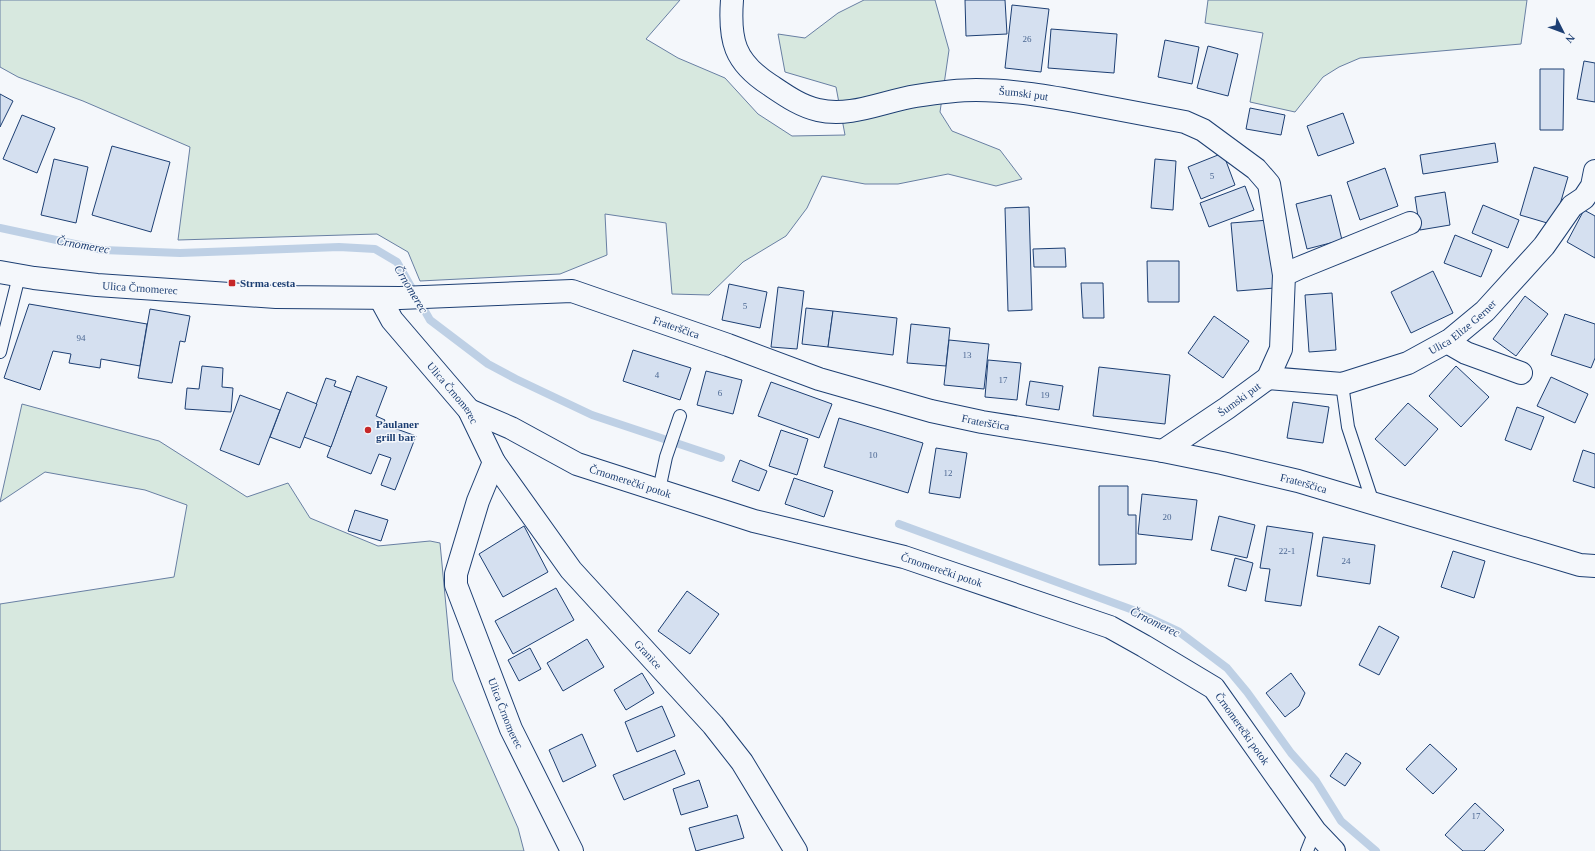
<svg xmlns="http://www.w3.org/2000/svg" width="1595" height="851" viewBox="0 0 1595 851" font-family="Georgia,serif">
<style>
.green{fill:#d7e8df;stroke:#687fa3}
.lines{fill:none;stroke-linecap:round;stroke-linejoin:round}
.stream{stroke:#bed0e5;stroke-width:8}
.building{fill:#d5e0f0;stroke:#1d3f73}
.service-casing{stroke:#1d3f73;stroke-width:14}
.minor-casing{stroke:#1d3f73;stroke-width:24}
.tertiary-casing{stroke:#1d3f73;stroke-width:24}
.service{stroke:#f4f7fb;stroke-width:12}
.minor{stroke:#f4f7fb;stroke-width:22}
.tertiary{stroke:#f4f7fb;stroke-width:22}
.poi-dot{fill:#c62828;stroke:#f4f7fb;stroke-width:1.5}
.labels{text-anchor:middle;stroke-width:3;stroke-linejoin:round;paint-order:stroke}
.number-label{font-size:9px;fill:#4b6792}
.street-label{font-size:11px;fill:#1d3f73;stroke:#f4f7fb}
.poi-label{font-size:11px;font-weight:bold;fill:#1d3f73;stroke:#f4f7fb;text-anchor:start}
.water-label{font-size:12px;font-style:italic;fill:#1d3f73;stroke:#f4f7fb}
</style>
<rect width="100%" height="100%" fill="#f4f7fb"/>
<g class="green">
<polygon points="0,0 680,0 646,39 678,58 725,78 758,114 792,136 845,135 836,87 785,72 778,34 805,38 838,13 864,0 935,0 949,50 940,112 952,131 1000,150 1022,179 996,186 948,174 898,184 865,184 822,176 807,208 786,236 743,262 709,295 672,294 666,223 605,214 607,255 560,274 420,281 408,252 377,234 178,240 190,147 83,101 18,77 0,67"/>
<polygon points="1208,0 1527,0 1521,44 1360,58 1339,67 1323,77 1295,112 1250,102 1263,33 1205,23"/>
<polygon points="22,404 159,441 247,497 288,483 310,518 378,546 430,541 440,543 453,680 518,828 524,851 0,851 0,604 174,577 187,505 145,490 45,472 0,502"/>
</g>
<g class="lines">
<g class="stream">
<polyline points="0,228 103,250 180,253 339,247 375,249 397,262 430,320 488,364 516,379 592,415 721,458"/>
<polyline points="899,524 1133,610 1178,631 1227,668 1247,692 1291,753 1316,781 1341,821 1376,851"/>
</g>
</g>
<g class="building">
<polygon points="965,0 1005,0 1007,34 966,36"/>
<polygon points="1012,5 1049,9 1041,72 1005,68"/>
<polygon points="1051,29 1117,34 1114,73 1048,68"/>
<polygon points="1165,40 1199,47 1192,84 1158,77"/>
<polygon points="1208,46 1238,54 1228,96 1197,88"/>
<polygon points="1584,61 1595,63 1595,102 1577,99"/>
<polygon points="1540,69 1564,69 1563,130 1540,130"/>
<polygon points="0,94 13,101 0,127"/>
<polygon points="1250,108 1285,115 1281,135 1246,129"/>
<polygon points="1343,113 1354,143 1318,156 1307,126"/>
<polygon points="22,115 55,128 37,173 3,159"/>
<polygon points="1495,143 1498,162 1423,174 1420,155"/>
<polygon points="112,146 170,162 151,232 92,215"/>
<polygon points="1223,153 1235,185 1201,199 1188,167"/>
<polygon points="54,159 88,167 76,223 41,215"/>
<polygon points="1155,159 1176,161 1173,210 1151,208"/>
<polygon points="1534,167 1568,177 1554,225 1520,215"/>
<polygon points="1385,168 1398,206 1360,220 1347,182"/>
<polygon points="1245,186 1254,210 1209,227 1200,203"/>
<polygon points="1445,192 1450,225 1420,230 1415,197"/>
<polygon points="1331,195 1342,240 1307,249 1296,204"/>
<polygon points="1483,205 1519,220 1508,248 1472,233"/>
<polygon points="1029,207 1032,310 1008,311 1005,208"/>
<polygon points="1584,210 1595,216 1595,258 1567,242"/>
<polygon points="1269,220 1275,288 1237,291 1231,223"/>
<polygon points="1455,235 1492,250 1481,277 1444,263"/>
<polygon points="1065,248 1066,267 1034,267 1033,249"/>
<polygon points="1147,261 1179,261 1179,302 1148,302"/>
<polygon points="1433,271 1453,313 1411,333 1391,292"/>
<polygon points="1081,283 1103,283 1104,318 1083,318"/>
<polygon points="729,284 767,292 760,328 722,320"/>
<polygon points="778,287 804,291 797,349 771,347"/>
<polygon points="1332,293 1336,350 1309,352 1305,295"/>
<polygon points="1525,296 1548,314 1516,356 1493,339"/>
<polygon points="29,304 147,324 140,366 101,359 100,368 69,363 71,354 53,351 40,390 4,378"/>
<polygon points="806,308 833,311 828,347 802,344"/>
<polygon points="150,309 190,316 185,342 180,341 172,383 138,378"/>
<polygon points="833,311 897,318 893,355 828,347"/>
<polygon points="1565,314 1595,324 1595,358 1591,368 1551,355"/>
<polygon points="1214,316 1249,341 1223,378 1188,353"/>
<polygon points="911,324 950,328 946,366 907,363"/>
<polygon points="949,340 989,344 984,389 944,385"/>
<polygon points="633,350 691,368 680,400 623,381"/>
<polygon points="988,360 1021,363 1017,400 985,397"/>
<polygon points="202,366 223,368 222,387 233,388 231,412 185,409 187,388 199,389"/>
<polygon points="1456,366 1489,397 1461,427 1429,396"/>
<polygon points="1099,367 1170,375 1165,424 1093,416"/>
<polygon points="706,371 742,380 733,414 697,405"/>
<polygon points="357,376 387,387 376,416 385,420 383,424 416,436 395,490 381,485 391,458 379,454 371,474 327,457"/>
<polygon points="1551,377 1588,394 1575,423 1537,406"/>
<polygon points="326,378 336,381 334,386 351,392 331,447 304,437"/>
<polygon points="1030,381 1063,386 1059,410 1026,405"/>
<polygon points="771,382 832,404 819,438 758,416"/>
<polygon points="287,392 317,404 300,448 270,437"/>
<polygon points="240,395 280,410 259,465 220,450"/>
<polygon points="1293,402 1329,407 1323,443 1287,438"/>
<polygon points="1408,403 1438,429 1405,466 1375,439"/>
<polygon points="1517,407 1544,417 1531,450 1505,440"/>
<polygon points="839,418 923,443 908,493 824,467"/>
<polygon points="781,430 808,439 797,475 769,466"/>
<polygon points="936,448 967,453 960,498 929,493"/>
<polygon points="1583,450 1595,454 1595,488 1573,481"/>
<polygon points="740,460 767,471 759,491 732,481"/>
<polygon points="794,478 833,491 824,517 785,504"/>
<polygon points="1099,486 1128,486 1128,515 1136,515 1136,564 1099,565"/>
<polygon points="1142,494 1197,500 1192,540 1138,534"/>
<polygon points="355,510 388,520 381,541 348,531"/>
<polygon points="1219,516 1255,525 1247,558 1211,550"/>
<polygon points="524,526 548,572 503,597 479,554"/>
<polygon points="1267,526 1313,533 1301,606 1265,601 1270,569 1260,568"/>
<polygon points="1323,537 1375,545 1370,584 1317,576"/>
<polygon points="1453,551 1485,561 1474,598 1441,587"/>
<polygon points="1235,558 1253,563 1246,591 1228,586"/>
<polygon points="556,588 574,620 513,654 495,621"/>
<polygon points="687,591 719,614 690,654 658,631"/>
<polygon points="1379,626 1399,637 1379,675 1359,665"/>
<polygon points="587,639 604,667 563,691 547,663"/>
<polygon points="530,648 541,669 519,681 508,660"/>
<polygon points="642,673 654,693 626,710 614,690"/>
<polygon points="1291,673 1305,693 1299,706 1285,717 1266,693"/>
<polygon points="662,706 675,736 637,752 625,722"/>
<polygon points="582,734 596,766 563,782 549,750"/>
<polygon points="1430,744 1457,769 1433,794 1406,769"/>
<polygon points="675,750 685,774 624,800 613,775"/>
<polygon points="1346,753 1361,763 1345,786 1330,776"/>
<polygon points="699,780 708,807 681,815 673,789"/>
<polygon points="1475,803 1504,830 1484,851 1463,851 1445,835"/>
<polygon points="737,815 744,838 696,851 689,828"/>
</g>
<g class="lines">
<defs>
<g id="service">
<polyline points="0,352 19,276"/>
<polyline points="1342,384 1348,427 1373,503"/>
<polyline points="659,490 666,457 680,416"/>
<polyline points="1307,851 1315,831"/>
</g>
<g id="minor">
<path id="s1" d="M732,0c-3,40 2,62 38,85 15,10 30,21 48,25 32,8 66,-9 98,-14 19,-3 40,-6 60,-6 39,0 76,7 114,14 31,6 63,12 95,18l18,8 53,39 13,15 15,91"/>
<path id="s2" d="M380,298l12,22 77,90 25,52 -16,39 -22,73v11l55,144 61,122"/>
<polyline points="1447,342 1466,353 1521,373"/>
<path id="s3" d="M1268,378l74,6 66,-21 42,-23 35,-29 59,-65 28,-40 12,-8 8,-12 3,-15"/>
<path id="s4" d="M469,410l42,18 66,36 177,57 150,36 206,70 34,19 70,42 101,143 19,20"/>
<path id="s5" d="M1163,451l64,-43 41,-30 13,-29 3,-74 15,-7 111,-45"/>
<path id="s6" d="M494,462l77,108 142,155 29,37 54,89"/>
</g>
<g id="tertiary">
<path id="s7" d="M0,272l34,6 63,7 179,12 124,1 172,-7 156,54 91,34 112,32 51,11 181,29 59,12 76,18 282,84 15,1"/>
</g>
</defs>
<use href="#service" class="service-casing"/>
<use href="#minor" class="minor-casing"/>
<use href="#tertiary" class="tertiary-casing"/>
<use href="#service" class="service"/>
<use href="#minor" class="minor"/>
<use href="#tertiary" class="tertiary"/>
</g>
<g class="poi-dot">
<rect x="228" y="279" width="8" height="8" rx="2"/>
<circle cx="368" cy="430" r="4"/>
</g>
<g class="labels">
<g class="number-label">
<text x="1027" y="42">26</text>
<text x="1212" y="179">5</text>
<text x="745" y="309">5</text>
<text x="81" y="341">94</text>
<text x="967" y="358">13</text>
<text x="657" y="378">4</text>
<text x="1003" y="383">17</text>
<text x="720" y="396">6</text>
<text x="1045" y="398">19</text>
<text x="873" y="458">10</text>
<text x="948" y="476">12</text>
<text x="1167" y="520">20</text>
<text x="1287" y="554">22-1</text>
<text x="1346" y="564">24</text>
<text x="1476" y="819">17</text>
</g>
<g class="street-label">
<text dy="4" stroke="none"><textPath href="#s1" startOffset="362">Šumski put</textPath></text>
<text dy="4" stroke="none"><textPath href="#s7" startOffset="141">Ulica Črnomerec</textPath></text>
<text dy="4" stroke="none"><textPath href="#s3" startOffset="209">Ulica Elize Gerner</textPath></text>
<text dy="4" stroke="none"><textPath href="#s7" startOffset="684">Fraterščica</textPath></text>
<text dy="4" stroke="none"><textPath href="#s2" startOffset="120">Ulica Črnomerec</textPath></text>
<text dy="4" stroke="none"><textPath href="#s5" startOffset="92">Šumski put</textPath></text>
<text dy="4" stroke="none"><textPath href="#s7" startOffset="1008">Fraterščica</textPath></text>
<text dy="4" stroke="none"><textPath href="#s4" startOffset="177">Črnomerečki potok</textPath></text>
<text dy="4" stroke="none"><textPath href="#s7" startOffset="1332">Fraterščica</textPath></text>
<text dy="4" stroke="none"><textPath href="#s4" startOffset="501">Črnomerečki potok</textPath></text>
<text dy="4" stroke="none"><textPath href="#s6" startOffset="247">Granice</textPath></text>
<text dy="4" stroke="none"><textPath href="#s2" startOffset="468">Ulica Črnomerec</textPath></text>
<text dy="4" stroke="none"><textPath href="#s4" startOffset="849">Črnomerečki potok</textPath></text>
</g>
<g class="poi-label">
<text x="240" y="287">Strma cesta</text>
<text x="376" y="428">Paulaner<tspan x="376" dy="13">grill bar</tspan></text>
</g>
<g class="water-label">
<text transform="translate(83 245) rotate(10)" y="4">Črnomerec</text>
<text transform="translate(411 289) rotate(59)" y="4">Črnomerec</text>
<text transform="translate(1155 622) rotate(26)" y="4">Črnomerec</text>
</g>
</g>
<g transform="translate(1563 32) rotate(132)" stroke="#f4f7fb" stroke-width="3" paint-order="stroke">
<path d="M0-3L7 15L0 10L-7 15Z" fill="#1d3f73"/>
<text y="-6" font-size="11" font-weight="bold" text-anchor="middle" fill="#1d3f73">N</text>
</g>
</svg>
